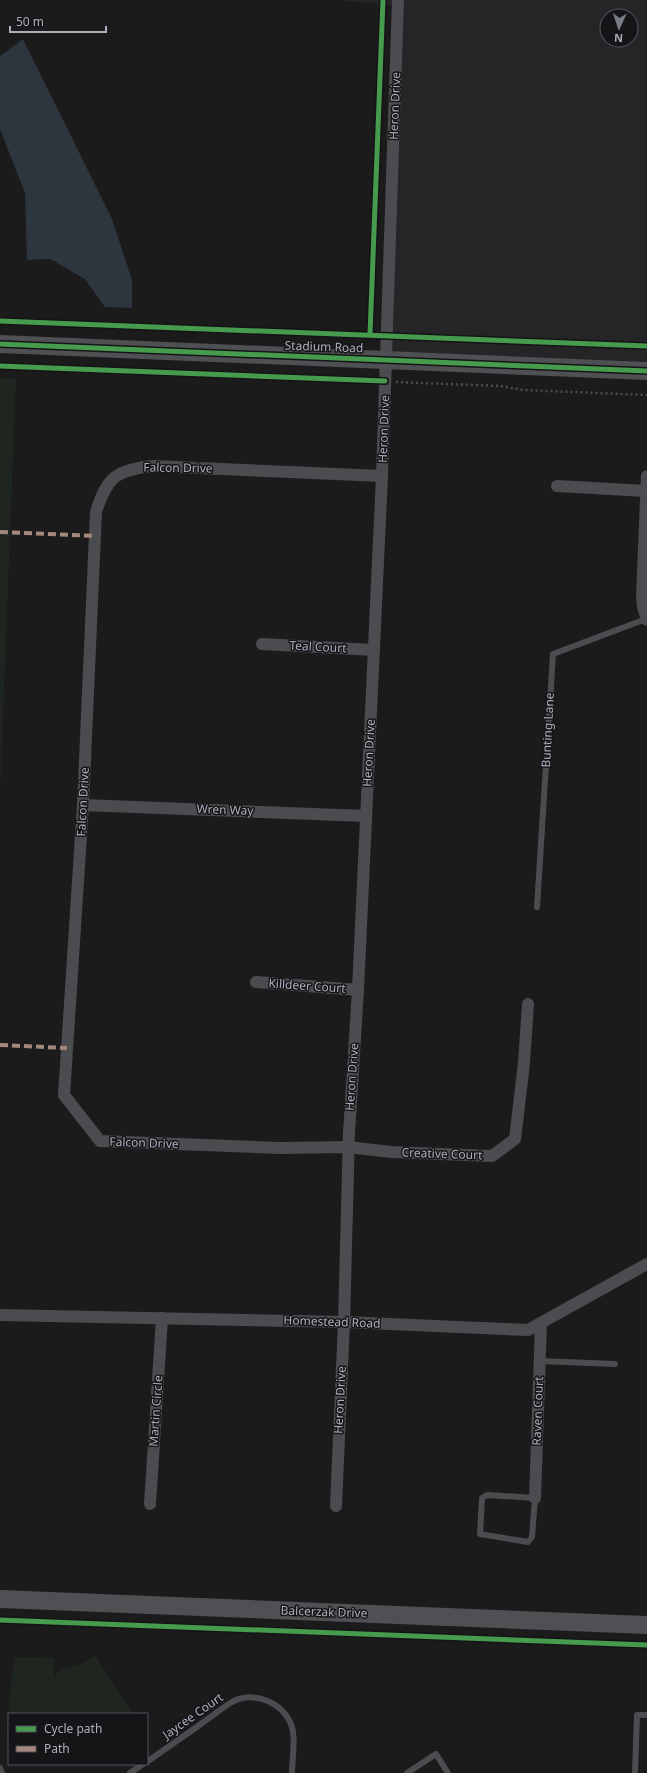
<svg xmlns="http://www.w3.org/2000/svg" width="647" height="1773" viewBox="0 0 647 1773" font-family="'Noto Sans',sans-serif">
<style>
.built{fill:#252528;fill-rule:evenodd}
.green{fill:#1f2620}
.water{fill:#2d353f}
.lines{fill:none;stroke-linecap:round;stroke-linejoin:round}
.path{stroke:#4c4d51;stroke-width:2.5;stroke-dasharray:2 3;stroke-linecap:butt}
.lane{stroke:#4b4c4f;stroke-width:6}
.street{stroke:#4b4c4f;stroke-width:12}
.secondary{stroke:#4f5053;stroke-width:18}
.quiet{stroke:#a5887d;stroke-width:4;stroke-dasharray:8 4;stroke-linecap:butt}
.cycleway-casing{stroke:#151518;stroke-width:8}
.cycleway{stroke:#469c4c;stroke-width:5}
.labels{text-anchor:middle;stroke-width:3;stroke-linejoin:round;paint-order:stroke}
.street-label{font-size:12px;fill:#acb0bc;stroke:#151518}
</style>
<rect width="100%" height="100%" fill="#1b1b1c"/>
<path class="built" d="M338,0h309v377l-261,-18 12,-353zM607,16h24v24h-24z"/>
<g class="green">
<polygon points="0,378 16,379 0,792"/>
<polygon points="96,1656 133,1714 9,1714 8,1745 7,1726 14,1657 54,1658 54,1679 60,1669 79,1665"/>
</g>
<polygon class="water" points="23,39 112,219 132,280 132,308 105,307 85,279 50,259 27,260 25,193 0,129 0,56"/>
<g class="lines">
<polyline class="path" points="396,382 500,386 523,390 647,395"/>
<g class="lane">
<polyline points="537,907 553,654 646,619"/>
<polyline points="540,1361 615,1364"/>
<polygon points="487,1495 535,1498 532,1537 528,1542 480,1534 482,1498"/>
<path d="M147,1762c19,-14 39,-27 58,-41 9,-6 18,-14 27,-19 23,-12 52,1 60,25 4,14 0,32 0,46"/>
<polyline points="0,1768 2,1773"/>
<polyline points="130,1773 143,1764"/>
<polyline points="407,1773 436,1754 448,1773"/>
<polyline points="635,1773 637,1715 647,1715"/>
</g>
<g class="street">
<path d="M382,476l-229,-10c-37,4 -46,11 -57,46l-13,293 -19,290 36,46 179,7 69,-1 43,5 101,4 23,-17 9,-76 4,-59"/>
<polyline points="647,476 642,596 643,607 647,620"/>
<polyline points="557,486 646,491"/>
<polyline points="262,644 374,650"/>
<polyline points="83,805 366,816"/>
<polyline points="256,982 358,990"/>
<polyline points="0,1315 344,1322 528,1330 647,1264"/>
<polyline points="535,1498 541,1323"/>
<polyline points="150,1504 162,1318"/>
<polyline points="336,1506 344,1322 349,1133 358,990 382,476 398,0"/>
</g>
<g class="secondary">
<polyline points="0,344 647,371"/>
<polyline points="0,1599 647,1625"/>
</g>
<g class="quiet">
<polyline points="0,532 95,536"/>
<polyline points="0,1045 67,1048"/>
</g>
<defs>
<g id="cycleway">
<polyline points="0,321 647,346"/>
<polyline points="370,334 383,0"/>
<polyline points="0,344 647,371"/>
<polyline points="0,366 385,381"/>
<polyline points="0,1620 647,1645"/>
</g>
</defs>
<use href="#cycleway" class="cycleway-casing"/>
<use href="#cycleway" class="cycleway"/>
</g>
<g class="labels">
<g class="street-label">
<text transform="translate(395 106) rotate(-88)" y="4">Heron Drive</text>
<text transform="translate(324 347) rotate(2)" y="4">Stadium Road</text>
<text transform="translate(384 429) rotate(-88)" y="4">Heron Drive</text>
<text transform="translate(178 468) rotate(1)" y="4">Falcon Drive</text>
<text transform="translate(318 647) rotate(3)" y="4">Teal Court</text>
<text transform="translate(548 730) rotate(-87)" y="4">Bunting Lane</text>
<text transform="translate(369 753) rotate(-87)" y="4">Heron Drive</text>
<text transform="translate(83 802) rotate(-87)" y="4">Falcon Drive</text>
<text transform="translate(225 810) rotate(2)" y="4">Wren Way</text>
<text transform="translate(307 986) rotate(4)" y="4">Killdeer Court</text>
<text transform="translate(352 1077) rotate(-86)" y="4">Heron Drive</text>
<text transform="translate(144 1143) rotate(2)" y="4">Falcon Drive</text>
<text transform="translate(442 1154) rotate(2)" y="4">Creative Court</text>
<text transform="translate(332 1322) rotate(2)" y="4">Homestead Road</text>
<text transform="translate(340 1400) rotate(-87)" y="4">Heron Drive</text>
<text transform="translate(156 1411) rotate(-86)" y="4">Martin Circle</text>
<text transform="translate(538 1411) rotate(-88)" y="4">Raven Court</text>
<text transform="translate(324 1612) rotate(2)" y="4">Balcerzak Drive</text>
<text transform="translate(193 1716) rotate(-35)" y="4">Jaycee Court</text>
</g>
</g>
<rect x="8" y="1713" width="140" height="52" fill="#151518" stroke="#51535a"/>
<rect x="16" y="1726" width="20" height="6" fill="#469c4c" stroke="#51535a"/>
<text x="44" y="1733" font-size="12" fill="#acb0bc">Cycle path</text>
<rect x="16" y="1746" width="20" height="6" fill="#a5887d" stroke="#51535a"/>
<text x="44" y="1753" font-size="12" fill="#acb0bc">Path</text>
<g transform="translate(619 28) rotate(183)"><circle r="19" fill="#151518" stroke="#51535a"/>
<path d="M0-3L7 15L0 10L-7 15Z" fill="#797c84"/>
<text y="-6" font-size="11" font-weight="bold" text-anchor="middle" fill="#acb0bc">N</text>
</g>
<path d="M10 26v6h96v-6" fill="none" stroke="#acb0bc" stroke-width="2"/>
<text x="16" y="26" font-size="12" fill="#acb0bc" stroke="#151518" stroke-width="3" paint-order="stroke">50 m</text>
</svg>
